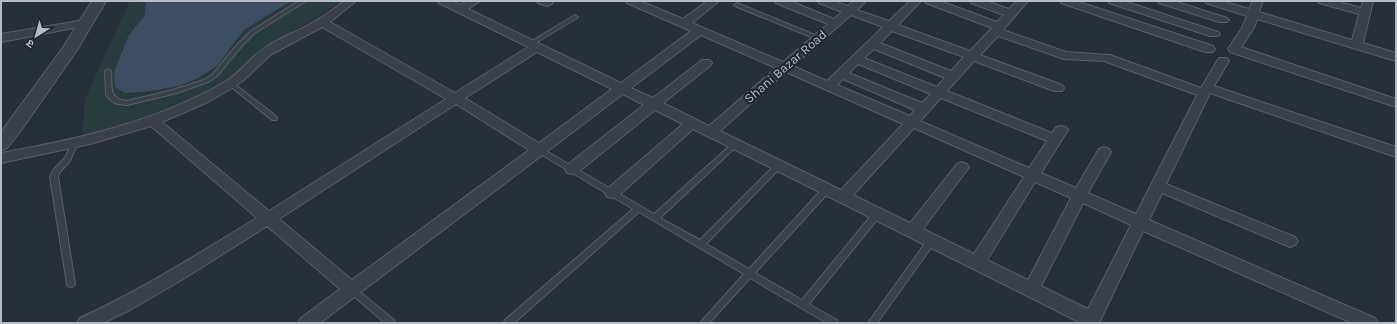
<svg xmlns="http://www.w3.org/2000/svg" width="1397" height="324" viewBox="0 0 1397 324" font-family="Karla,'Noto Sans Devanagari',sans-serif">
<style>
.green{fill:#293c3d}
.water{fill:#3e4d62}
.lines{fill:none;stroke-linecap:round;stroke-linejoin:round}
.service-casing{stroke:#585f69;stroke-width:2}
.minor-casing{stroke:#585f69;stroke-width:2}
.tertiary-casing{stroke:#585f69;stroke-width:2}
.service{fill:#3a414b;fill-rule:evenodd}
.minor{fill:#3a414b;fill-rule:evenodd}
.tertiary{fill:#3a414b;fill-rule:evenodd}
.labels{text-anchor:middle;stroke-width:4;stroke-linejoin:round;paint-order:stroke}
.street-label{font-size:13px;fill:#b6bcc7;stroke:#1f2630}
</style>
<rect width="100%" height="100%" fill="#272f3b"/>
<polygon class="green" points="130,1 341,1 321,15 272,43 245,65 232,79 200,96 114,131 82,139 85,99"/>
<polygon class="water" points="146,1 291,1 244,30 217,66 196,79 179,86 151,91 125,93 115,87 114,72 129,35 145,15"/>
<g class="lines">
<defs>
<g id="service">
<path d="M299,1h7l-51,32 -15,15 -23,28 -9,6 -31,11 -50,12 -9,-1 -5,-2 -4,-3 -3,-5 -1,-23 3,-2 3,2c1,15 -3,28 16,30l46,-11 31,-10 9,-6 23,-28 15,-15z"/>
<polygon points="737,3 820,37 821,38 818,40 816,39 735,6 734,5"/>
<polygon points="575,15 578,17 577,18 532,45 530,46 527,44"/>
<polygon points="231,82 233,83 276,116 277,118 276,120 272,120 229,85 228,84 229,83"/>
<polygon points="72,142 74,142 77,144 70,161 60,172 58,177 75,284 74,286 71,287 68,286 67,284 50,177 54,169 65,158"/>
<polygon points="734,142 736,142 739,144 660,218 700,240 777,163 781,163 783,165 781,167 706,244 749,269 824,187 830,187 831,189 830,191 755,273 802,300 874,212 880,212 881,214 880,216 809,304 837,320 838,323 827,323 750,278 709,323 700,323 744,274 639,212 514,323 504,323 505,320 633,209 537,152 536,150 537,148 541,148 654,214"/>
<polygon points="932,237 935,238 936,240 935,242 877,323 868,323 929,238"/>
<polygon points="352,287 355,288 394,320 395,323 385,323 349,292 348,290 349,288"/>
</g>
<g id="minor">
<path d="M344,1h12l-26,21 125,71 73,-46 -89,-44 -1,-2h14l8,4 7,-4h13l-12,8 153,74 70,-52 -64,-28 -1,-2h14l43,18 24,-18h12l-27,22 91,39 45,-38 -52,-21 -1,-2h15l44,18 8,-7 -23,-9 -1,-2h15l15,5 6,-5h12l-9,9 32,11 21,-20h11l-23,24 72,26 22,-23 -66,-25 -1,-2h15l57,21 7,-7 -33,-12 -1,-2h16l23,8 8,-8h11l-25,29 63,22 44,3 91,33 18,-30h8l2,3 -15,25 182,61v10l-186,-64 -44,91 129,53 3,4 -3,4 -5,2 -5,-2 -123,-52 -13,27 226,98 3,5h-26l-209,-92 -44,92h-18l-388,-194 -76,68 -5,1 -5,-1 -2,-4 2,-4 76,-65 -28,-14 -78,63 -5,1 -5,-1 -2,-4 2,-4 77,-60 -21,-11 -303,229h-22l3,-5 39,-29 -73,-63 -82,52 -55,32 -27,13h-26l3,-5c62,-28 119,-65 177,-100l-106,-92 -61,18 -89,19v-10c78,-14 154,-31 224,-71 16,-10 27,-27 44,-37 13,-8 29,-14 43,-22 11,-6 22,-14 32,-22zM851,15l32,12 -56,54 -34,-15zM322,27l124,72 -177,112 -107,-89 46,-20 26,-15 10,-7 26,-25zM892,31l72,26 -13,14 -71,-28zM701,35l75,33 -67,58 -46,-23 47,-37 2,-3 -2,-3h-8l-49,38 -22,-10zM998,36l66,23 40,2 93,34 -61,119 -48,-21 23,-41 -2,-3 -5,-2 -5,2 -23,39 -35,-15 27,-43 -2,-3 -5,-1 -5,1 -4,6 -105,-42 27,-30 80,30h8l2,-3 -2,-3 -82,-30zM874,49l71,29 -8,9 -73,-29zM537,52l75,37 -73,54 -74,-45zM858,64l73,30 -9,9 -73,-30zM786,72l117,52 -62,66 -121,-59zM843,79l72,31 -5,6 -73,-31zM941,98l106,43 -18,27 -109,-47zM456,104l73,46 -177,130 -73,-61zM914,128l110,49 -50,77 -51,-25 44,-59 2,-3 -2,-3 -5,-2 -5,2 -47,59 -57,-28zM1035,182l36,16 -43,82 -41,-20zM1083,203l48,22 -43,84 -47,-23z"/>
<polygon points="537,1 551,1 553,3 547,6 538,3"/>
<polygon points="1060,1 1076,1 1213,46 1215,49 1213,52 1205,52 1061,3"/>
<polygon points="1108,1 1124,1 1218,32 1220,34 1218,36 1210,36 1109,3"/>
<polygon points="1158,1 1174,1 1227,18 1229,20 1227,22 1219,22 1159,3"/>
<polygon points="1205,1 1222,1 1249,9 1253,1 1263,1 1259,12 1352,40 1359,14 1319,3 1318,1 1336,1 1361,8 1363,1 1373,1 1363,43 1396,53 1396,61 1257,19 1254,28 1241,47 1396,99 1396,107 1230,52 1228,49 1242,28 1247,16 1206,3"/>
<polygon points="85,20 89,21 91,23 89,25 1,42 1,34"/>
</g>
<polygon id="tertiary" points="92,1 106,1 77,50 22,129 7,148 1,150 1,132 62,49"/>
</defs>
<use href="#service" class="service-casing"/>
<use href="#minor" class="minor-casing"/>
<use href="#tertiary" class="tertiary-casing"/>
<use href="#service" class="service"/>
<use href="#minor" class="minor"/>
<use href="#tertiary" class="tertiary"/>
</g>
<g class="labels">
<g class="street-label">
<text transform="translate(785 66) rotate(-41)" y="5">Shani Bazar Road</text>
</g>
</g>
<rect width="1397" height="324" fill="none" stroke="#b6bcc7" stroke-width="4"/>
<g transform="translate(36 36) rotate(217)" stroke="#1f2630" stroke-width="3" paint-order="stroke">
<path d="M0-3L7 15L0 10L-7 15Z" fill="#b6bcc7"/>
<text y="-6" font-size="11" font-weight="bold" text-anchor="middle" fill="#b6bcc7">उ</text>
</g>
</svg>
